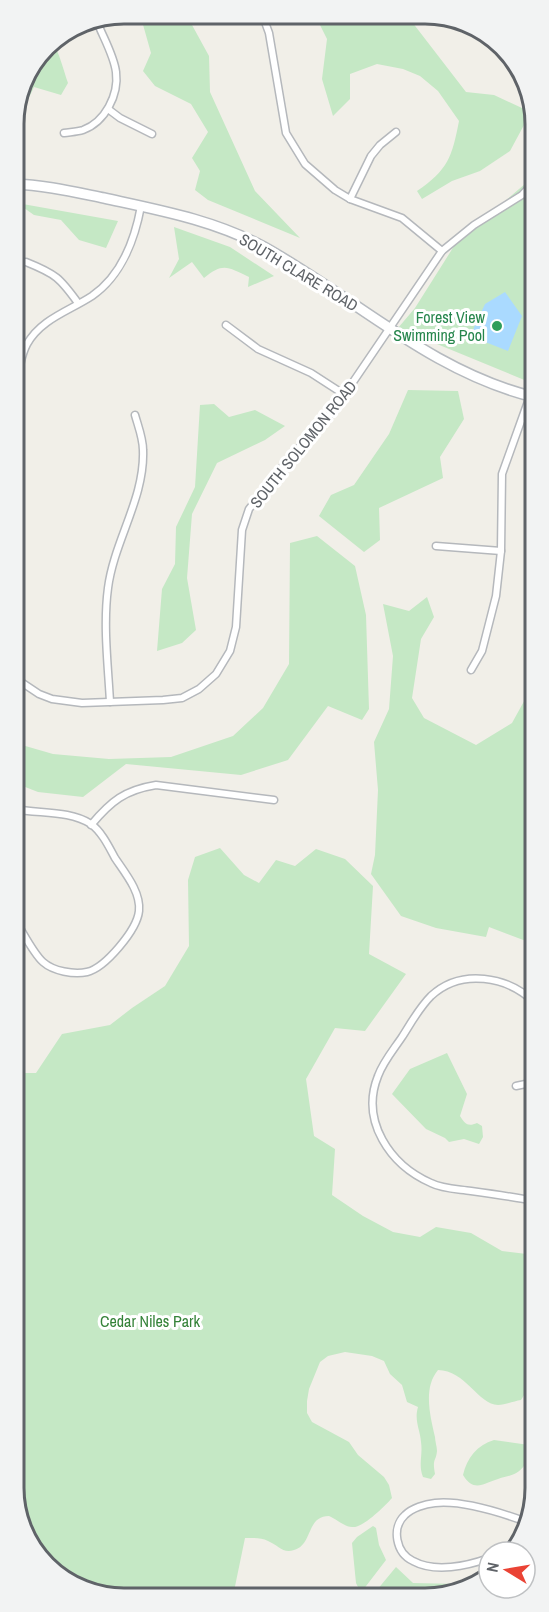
<svg xmlns="http://www.w3.org/2000/svg" width="549" height="1612" viewBox="0 0 549 1612" font-family="'Archivo Narrow',sans-serif">
<style>
.green{fill:#c5e8c5}
.water{fill:#aadaff}
.lines{fill:none;stroke-linecap:round;stroke-linejoin:round}
.street-casing{stroke:#b5b8bc;stroke-width:9}
.secondary-casing{stroke:#b6babf;stroke-width:12}
.street{stroke:#fff;stroke-width:6}
.secondary{stroke:#fff;stroke-width:9}
.leisure-dot{fill:#2e9e5b;stroke:#fff;stroke-width:2}
.labels{text-anchor:middle;stroke-width:6;stroke-linejoin:round;paint-order:stroke}
.street-label{font-size:16px;fill:#5f6368;stroke:#fff}
.leisure-label{font-size:16px;fill:#27864d;stroke:#fff;text-anchor:end}
.park-label{font-size:16px;fill:#348238;stroke:#fff}
.rim{fill:none;stroke:#5f6368;stroke-width:3}
</style>
<rect width="100%" height="100%" fill="#f1efe8"/>
<g class="green">
<polygon points="140,14 157,14 165,20 164,14 186,14 209,56 210,92 255,191 300,238 208,200 195,190 200,171 192,158 208,132 191,104 155,86 143,71 151,53"/>
<path d="M315,15h75l19,3 57,74 28,3 28,13 11,-2v14l-9,5 -14,26 -30,20 -28,10 -30,18 -5,-8c31,-21 35,-34 42,-70l-21,-30 -18,-15 -17,-7 -26,-5 -27,10v25l-17,17 -11,-37 5,-40z"/>
<path d="M52,41c8,13 11,28 16,42l-7,12 -27,-8 -9,19 -9,2 9,-33z"/>
<polygon points="533,177 534,384 398,328 415,308 456,243"/>
<polygon points="17,203 118,221 106,248 79,240 61,220 34,215"/>
<path d="M174,227l56,20 44,29 -26,11 1,-10c-21,-10 -26,-15 -45,1l-12,-16 -23,16 10,-19z"/>
<polygon points="408,390 458,391 464,419 440,457 443,478 379,508 380,540 364,552 319,516 331,495 354,485 389,434"/>
<polygon points="214,404 229,417 255,410 285,426 265,440 217,463 192,514 187,578 196,630 182,643 157,651 162,589 175,564 176,527 195,487 200,405"/>
<polygon points="317,536 355,566 366,615 369,709 362,720 328,706 288,760 241,775 126,764 83,797 38,792 15,783 15,743 53,754 109,759 171,757 233,736 263,708 289,664 290,543"/>
<polygon points="427,597 434,617 421,639 412,698 424,718 476,745 512,723 528,694 532,645 534,636 534,944 489,927 486,937 436,928 401,916 371,874 375,855 378,790 374,742 389,709 393,656 383,604 409,611"/>
<path d="M220,848l24,27 15,8 17,-23 19,6 21,-17 29,10 28,27 -4,68 37,20 -41,57 -30,-3 -29,51 8,57 21,13 -3,46 31,21 30,16 27,5 16,-10 35,6 31,18 33,4v126h-2l-12,19c-7,1 -16,5 -23,5 -19,0 -33,-35 -60,-35 -15,18 -8,45 -3,67 0,4 2,10 2,14 -1,11 -5,7 -2,23l-4,5 -8,-2c-5,-12 0,-22 -2,-35 -1,-13 -7,-21 -3,-35l-11,-5 -5,-17 -12,-11 -6,-13 -12,-5 -27,-4 -17,4 -8,6 -11,27 -2,12v12l5,9 37,20 9,13 26,22 5,8 3,13c-7,8 -30,31 -40,29 -7,0 -16,-8 -23,-11 -23,0 -16,29 -35,34 -11,4 -16,-5 -26,-9 -7,-4 -15,-3 -23,-3l-12,58h-131l-56,-30 -30,-56 -1,-442 5,5h16l26,-39 48,-9 22,-17 33,-22 24,-40 -1,-66 7,-23z"/>
<path d="M447,1053l20,41 -7,22c5,8 8,11 17,7l5,3 1,11 -4,7 -15,-5 -15,3 -4,-4 -19,-9 -34,-35 18,-25z"/>
<path d="M494,1440l35,5 6,8v35l-5,-1 -4,-7 4,-12 -6,-2c-8,10 -14,9 -26,13 -14,4 -24,14 -35,-4 4,-17 14,-30 31,-35z"/>
<polygon points="373,1526 376,1528 379,1545 386,1560 363,1590 359,1589 356,1583 352,1543 357,1537"/>
<polygon points="396,1567 413,1583 459,1584 475,1580 447,1596 372,1596"/>
</g>
<polygon class="water" points="505,292 522,316 508,351 470,336 485,304"/>
<g class="lines">
<defs>
<g id="street">
<polyline points="262,14 269,33 286,133 305,164 335,190 350,199 402,218 442,251"/>
<polyline points="108,109 120,118 152,134"/>
<path d="M64,133c6,-1 13,-1 19,-3 22,-8 36,-35 33,-58 -2,-16 -12,-33 -18,-48"/>
<polyline points="350,199 371,156 380,145 396,132"/>
<path d="M26,262c30,12 34,16 52,41"/>
<polyline points="226,325 258,349 311,373 345,395"/>
<path d="M14,485l3,-14c0,-34 -5,-99 10,-127 14,-25 42,-33 65,-48 29,-20 43,-57 49,-90"/>
<polyline points="436,546 501,551"/>
<polyline points="471,670 482,651 496,596 501,551 502,474 530,396"/>
<polyline points="15,678 39,694 52,699 82,703 163,700 182,698 199,689 216,674 230,651 236,627 242,530 249,509 291,456 332,413 442,251 474,225 522,195 533,183"/>
<path d="M110,702c-2,-37 -7,-77 -2,-114 6,-47 37,-90 35,-138 0,-12 -5,-24 -8,-35"/>
<path d="M15,809c24,5 54,1 76,15 11,8 18,23 24,34 10,15 26,34 24,53 -2,19 -34,57 -52,61 -13,3 -34,-1 -44,-10 -10,-9 -20,-30 -28,-42"/>
<path d="M91,825c20,-24 34,-35 65,-40l118,15"/>
<path d="M535,1003c-27,-27 -74,-35 -104,-7 -12,12 -20,27 -29,41 -8,12 -19,25 -24,39 -18,45 12,89 53,107 12,6 27,6 40,8 22,3 43,6 64,10"/>
<polyline points="516,1086 535,1082"/>
<polyline points="499,1552 516,1542"/>
<path d="M489,1558c-22,8 -54,15 -76,3 -17,-8 -22,-33 -8,-46 7,-7 20,-11 30,-12 27,-3 64,9 89,18"/>
</g>
<path id="secondary" d="M14,184c30,1 60,8 90,14 55,12 110,22 160,49 90,50 167,125 270,150"/>
</defs>
<use href="#street" class="street-casing"/>
<use href="#secondary" class="secondary-casing"/>
<use href="#street" class="street"/>
<use href="#secondary" class="secondary"/>
</g>
<circle class="leisure-dot" cx="497" cy="326" r="6"/>
<g class="labels">
<g class="street-label">
<text transform="translate(299 272) rotate(31)" y="6">SOUTH CLARE ROAD</text>
<text transform="translate(303 444) rotate(-51)" y="6">SOUTH SOLOMON ROAD</text>
</g>
<g class="leisure-label">
<text x="485" y="323">Forest View<tspan x="485" dy="18">Swimming Pool</tspan></text>
</g>
<g class="park-label">
<text x="150" y="1327">Cedar Niles Park</text>
</g>
</g>
<path d="M0 0H549V1612H0ZM124 24H425A100 100 0 0 1 525 124V1488A100 100 0 0 1 425 1588H124A100 100 0 0 1 24 1488V124A100 100 0 0 1 124 24Z" fill="#f2f3f3" fill-rule="evenodd"/>
<path class="rim" d="M124 24H425A100 100 0 0 1 525 124V1488A100 100 0 0 1 425 1588H124A100 100 0 0 1 24 1488V124A100 100 0 0 1 124 24Z"/>
<g transform="translate(507 1570) rotate(281)"><circle r="28" fill="#ffffff" stroke="#bfc1c3" stroke-width="1.5"/>
<path d="M0-4.5L10 22L0 15L-10 22Z" fill="#ea4335"/>
<text y="-9" font-size="16" font-weight="bold" text-anchor="middle" fill="#5f6368">N</text>
</g>
</svg>
